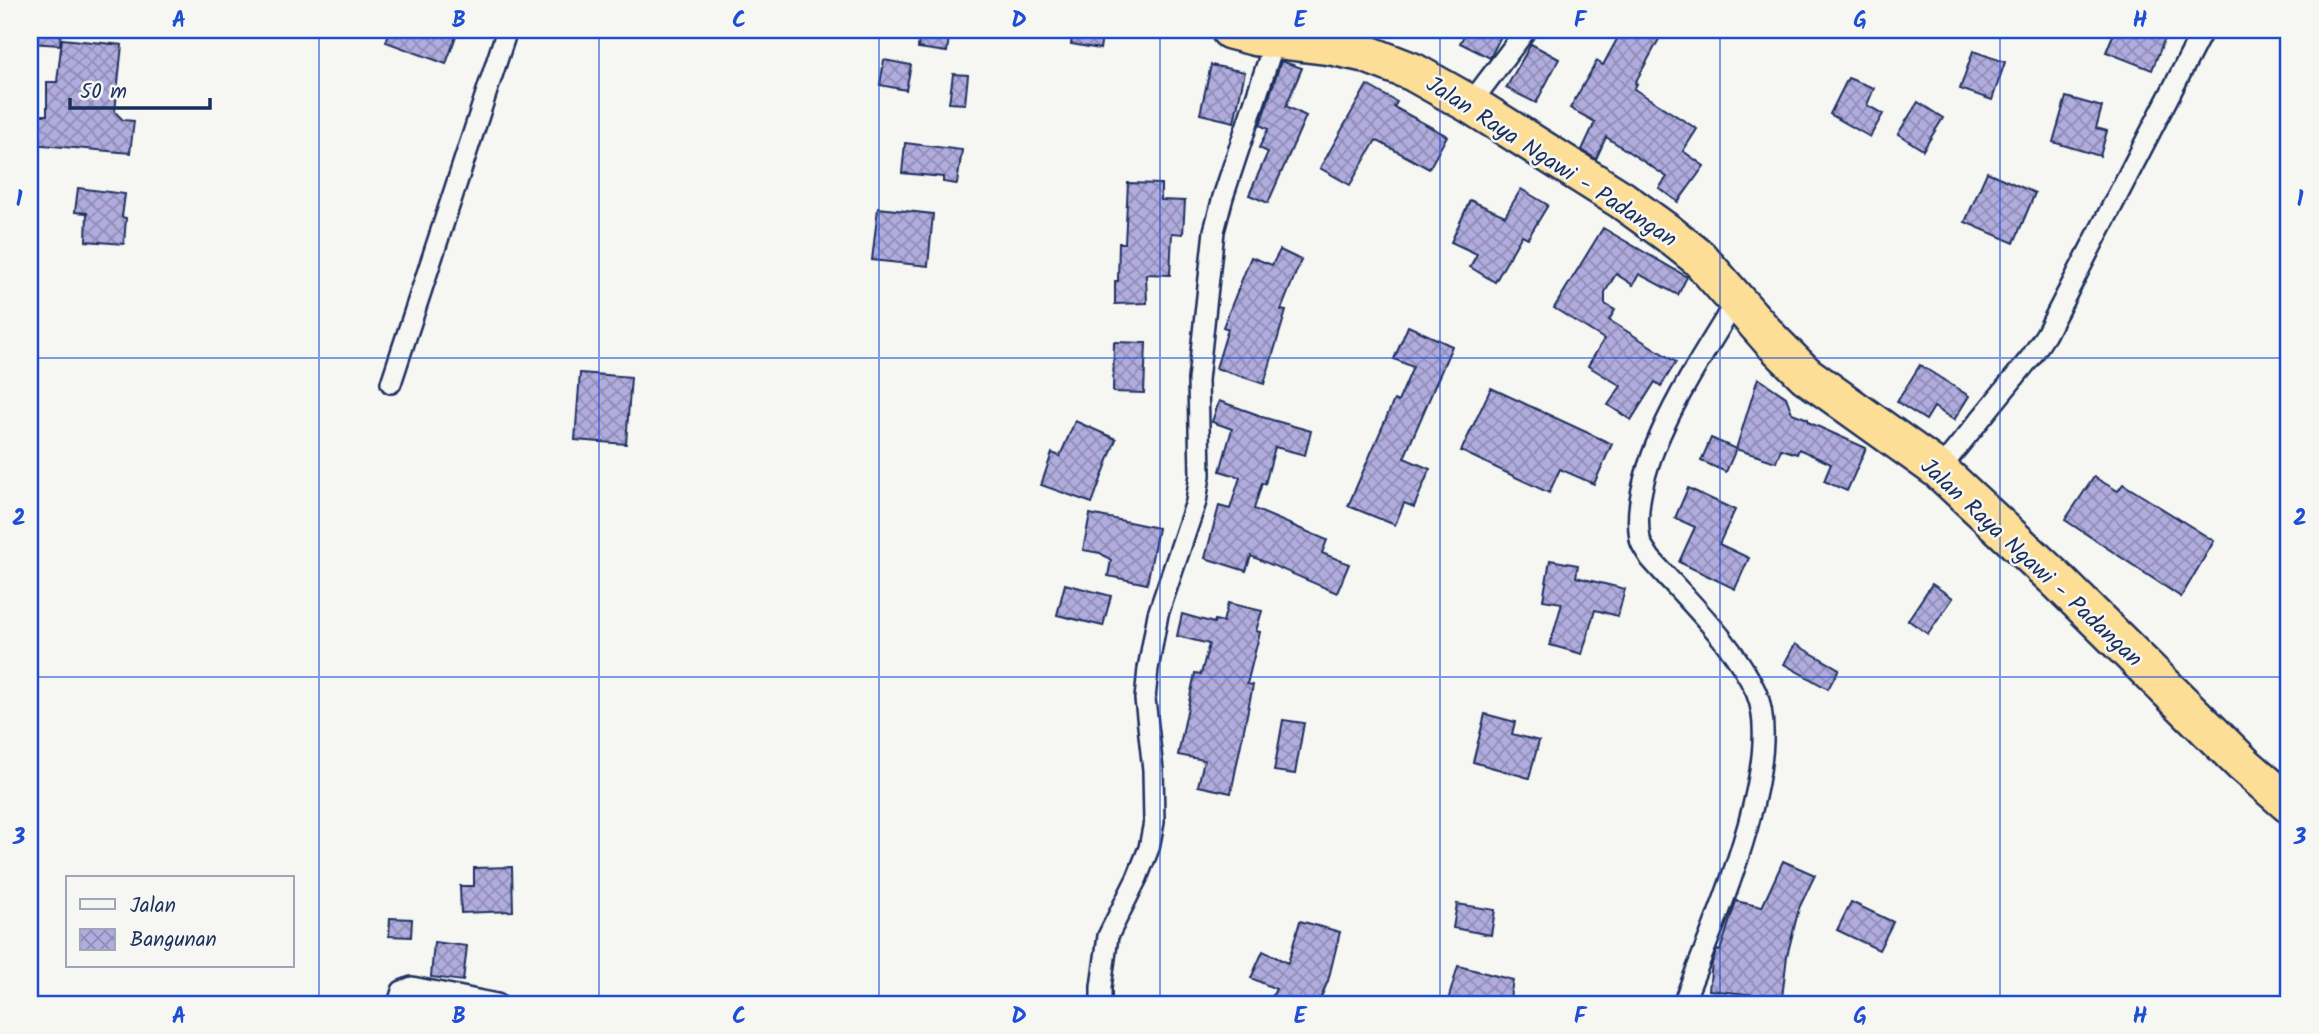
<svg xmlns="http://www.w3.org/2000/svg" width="2319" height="1034" viewBox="0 0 2319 1034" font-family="Kalam,sans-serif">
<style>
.building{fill:url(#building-cross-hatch);stroke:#1b2f5e;stroke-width:2}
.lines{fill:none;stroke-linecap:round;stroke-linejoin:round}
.street-casing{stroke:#1b2f5e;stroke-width:24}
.highway-casing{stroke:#1b2f5e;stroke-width:42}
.street{stroke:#f6f6f2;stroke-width:19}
.highway{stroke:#fcde96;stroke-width:37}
.grid{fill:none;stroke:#1d4ed8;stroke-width:2;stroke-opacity:0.55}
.labels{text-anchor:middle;stroke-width:5;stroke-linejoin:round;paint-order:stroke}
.street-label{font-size:23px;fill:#1b2f5e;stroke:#f6f6f2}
.neatline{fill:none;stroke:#1d4ed8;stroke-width:2.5}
.grid-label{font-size:23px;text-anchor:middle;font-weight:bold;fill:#1d4ed8}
</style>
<defs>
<pattern id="building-cross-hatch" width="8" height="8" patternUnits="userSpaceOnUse" patternTransform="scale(1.75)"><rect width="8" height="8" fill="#b1acdd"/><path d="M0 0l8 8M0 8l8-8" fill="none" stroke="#8f8cb6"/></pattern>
</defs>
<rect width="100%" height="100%" fill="#f6f6f2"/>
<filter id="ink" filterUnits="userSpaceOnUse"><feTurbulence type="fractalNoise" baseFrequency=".0143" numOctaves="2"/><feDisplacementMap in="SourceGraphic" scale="14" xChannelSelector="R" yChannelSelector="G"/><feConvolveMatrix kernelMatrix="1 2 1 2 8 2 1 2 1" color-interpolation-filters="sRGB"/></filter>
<g filter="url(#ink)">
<g class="building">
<polygon points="30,30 61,30 60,45 30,43"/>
<polygon points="390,30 437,30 456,36 446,64 386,42"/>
<polygon points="920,30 950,30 947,52 918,48"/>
<polygon points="1073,30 1103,30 1100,49 1071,44"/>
<polygon points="1467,30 1504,30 1490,58 1460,43"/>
<polygon points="1622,30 1664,30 1635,83 1637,84 1634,89 1697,129 1683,151 1704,166 1678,202 1659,188 1667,177 1606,137 1596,159 1582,150 1595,122 1570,108 1597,61 1603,65"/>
<polygon points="2115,30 2168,30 2152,70 2106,52"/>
<polygon points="62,39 122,45 115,112 123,120 134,121 130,153 31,144 32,115 47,115 47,82 57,82"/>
<polygon points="1531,44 1559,59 1536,103 1506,88"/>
<polygon points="1973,51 2005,62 1992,100 1960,89"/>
<polygon points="884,60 911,65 906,90 880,85"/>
<polygon points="1281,61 1302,68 1286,106 1306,116 1268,203 1249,195 1268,152 1259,148 1268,129 1260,125"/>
<polygon points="1211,65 1245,72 1234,122 1200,114"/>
<polygon points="953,74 968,75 965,104 949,103"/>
<polygon points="1848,78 1874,88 1867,105 1883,114 1870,137 1830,114"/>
<polygon points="1367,85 1397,102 1394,107 1447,136 1429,169 1376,140 1350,185 1320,168"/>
<polygon points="2066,97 2102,107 2096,128 2107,131 2100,156 2053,142"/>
<polygon points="1918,102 1943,118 1923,150 1898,134"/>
<polygon points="905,143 962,150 957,184 943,182 943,177 902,173"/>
<polygon points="1987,172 2035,193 2014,243 1965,222"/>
<polygon points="1128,183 1161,184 1161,200 1185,201 1183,234 1172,233 1170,275 1146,274 1147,303 1115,304 1115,281 1118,281 1119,243 1125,243"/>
<polygon points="78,188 125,194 122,217 126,218 124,244 86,241 87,213 75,212"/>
<polygon points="1521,189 1548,205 1528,238 1522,235 1495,282 1470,267 1477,254 1451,242 1470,200 1505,216"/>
<polygon points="878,208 933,214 928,266 872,260"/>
<polygon points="1603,228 1687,277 1678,295 1639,274 1633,285 1616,274 1605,292 1605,304 1615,310 1609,320 1676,362 1661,386 1655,382 1631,420 1608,405 1621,386 1588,366 1604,339 1554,308"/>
<polygon points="1280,250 1301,260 1281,310 1286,311 1264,384 1216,368 1228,329 1223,327 1251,257 1272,265"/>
<polygon points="1408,326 1452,346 1404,458 1430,469 1414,507 1404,503 1395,525 1348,506 1394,400 1398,402 1413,367 1394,359"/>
<polygon points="1114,342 1146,343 1144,393 1113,392"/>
<polygon points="1920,365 1969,396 1954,420 1934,407 1926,420 1897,402"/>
<polygon points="580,373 631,377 626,444 575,440"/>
<polygon points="1758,378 1786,397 1792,413 1808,419 1808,422 1866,448 1847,491 1824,481 1831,464 1799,449 1797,454 1781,449 1776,462 1736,449"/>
<polygon points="1491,388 1612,444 1594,484 1560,469 1549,493 1461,451"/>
<polygon points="1219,401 1256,414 1255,415 1311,431 1305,455 1275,447 1265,484 1262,483 1254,509 1327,540 1322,553 1349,564 1337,593 1251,556 1246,571 1205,558 1219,506 1230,509 1240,477 1220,471 1232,429 1212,422"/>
<polygon points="1075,421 1116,439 1092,503 1041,485 1052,453 1060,456"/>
<polygon points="1711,438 1736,449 1726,472 1701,461"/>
<polygon points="2094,477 2118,491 2123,484 2214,541 2181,597 2065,520"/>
<polygon points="1688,488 1735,510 1719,544 1749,558 1735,589 1679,562 1695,527 1675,518"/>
<polygon points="1090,514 1158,528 1147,584 1108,576 1111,560 1100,553 1083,550"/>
<polygon points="1550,560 1578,565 1576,577 1625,589 1618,616 1595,610 1582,654 1550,645 1562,603 1543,600"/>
<polygon points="1065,584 1111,596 1103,626 1057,615"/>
<polygon points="1932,584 1953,598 1928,634 1908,620"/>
<polygon points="1228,603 1262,611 1256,631 1260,632 1247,684 1253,685 1231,793 1198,786 1204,760 1178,755 1195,673 1201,674 1209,644 1177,636 1182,614 1214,623 1215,620 1223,622"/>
<polygon points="1795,644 1839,669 1828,689 1784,664"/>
<polygon points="1485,714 1515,722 1512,734 1539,741 1529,778 1473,762"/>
<polygon points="1283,720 1304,723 1295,774 1274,771"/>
<polygon points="1783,861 1815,875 1799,908 1787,956 1782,998 1709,990 1712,963 1717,950 1720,951 1736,901 1762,907"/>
<polygon points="512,867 513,911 461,913 460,886 474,886 474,868"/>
<polygon points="1851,902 1893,922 1879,950 1837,930"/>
<polygon points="1457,904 1495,910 1491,935 1453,928"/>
<polygon points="390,918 412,919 411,937 389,936"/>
<polygon points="1300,921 1340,932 1328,981 1318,1004 1268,1004 1276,989 1251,978 1263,951 1288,963"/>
<polygon points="434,942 467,946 463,981 431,977"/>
<polygon points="1458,966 1513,980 1509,1004 1447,1004"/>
</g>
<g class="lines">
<defs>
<g id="street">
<polyline points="1470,104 1526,30"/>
<polyline points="391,383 507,30"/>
<polyline points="1939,470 2031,357 2046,334 2203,30"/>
<polyline points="398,1004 402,991 412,987 497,1004"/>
<polyline points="1101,1004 1101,987 1108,936 1137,878 1149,848 1154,822 1153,770 1145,699 1148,669 1158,614 1196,502 1200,475 1198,380 1214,231 1223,197 1277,34"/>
<path d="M1683,1004c27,-71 104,-241 73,-312 -22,-49 -71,-94 -106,-134 -3,-6 -9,-12 -10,-19 -13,-75 60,-177 97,-240"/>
</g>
<polyline id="highway" points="1230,30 1257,37 1331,46 1364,53 1413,72 1470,104 1622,200 1669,234 1699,258 1771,340 1806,375 1939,470 2058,581 2243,764 2289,804"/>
</defs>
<use href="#street" class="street-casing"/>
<use href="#highway" class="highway-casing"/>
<use href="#street" class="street"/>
<use href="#highway" class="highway"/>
</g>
</g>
<path class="grid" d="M319,30v974M599,30v974M879,30v974M1160,30v974M1440,30v974M1720,30v974M2000,30v974M30,358h2259M30,677h2259"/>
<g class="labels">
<g class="street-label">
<text transform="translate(1552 161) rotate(33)" y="8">Jalan Raya Ngawi - Padangan</text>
<text transform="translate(2032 562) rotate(43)" y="8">Jalan Raya Ngawi - Padangan</text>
</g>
</g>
<rect width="2319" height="1034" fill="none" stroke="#f6f6f2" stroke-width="77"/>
<rect x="66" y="876" width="228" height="91" fill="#f6f6f2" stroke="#9ea6b7" stroke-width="2"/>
<rect x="80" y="899" width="35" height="10" fill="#f6f6f2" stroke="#9ea6b7" stroke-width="2"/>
<text x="130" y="912" font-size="21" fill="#1b2f5e">Jalan</text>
<rect x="80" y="929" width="35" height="21" fill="url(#building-cross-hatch)" stroke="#9ea6b7" stroke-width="2"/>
<text x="130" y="946" font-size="21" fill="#1b2f5e">Bangunan</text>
<path d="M70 98v10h140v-10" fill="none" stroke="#1b2f5e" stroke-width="3.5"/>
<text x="80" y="98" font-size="21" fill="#1b2f5e" stroke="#f6f6f2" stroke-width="5" paint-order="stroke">50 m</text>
<rect x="38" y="38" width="2242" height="958" class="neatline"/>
<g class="grid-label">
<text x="179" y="27">A</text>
<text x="459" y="27">B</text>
<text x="739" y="27">C</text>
<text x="1019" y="27">D</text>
<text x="1300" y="27">E</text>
<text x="1580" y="27">F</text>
<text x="1860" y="27">G</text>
<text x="2140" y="27">H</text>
<text x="19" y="206">1</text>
<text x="2300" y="206">1</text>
<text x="19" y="525">2</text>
<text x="2300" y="525">2</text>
<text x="19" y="844">3</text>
<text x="2300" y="844">3</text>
<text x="179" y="1023">A</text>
<text x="459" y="1023">B</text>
<text x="739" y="1023">C</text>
<text x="1019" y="1023">D</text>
<text x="1300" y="1023">E</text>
<text x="1580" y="1023">F</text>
<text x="1860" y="1023">G</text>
<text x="2140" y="1023">H</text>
</g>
</svg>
